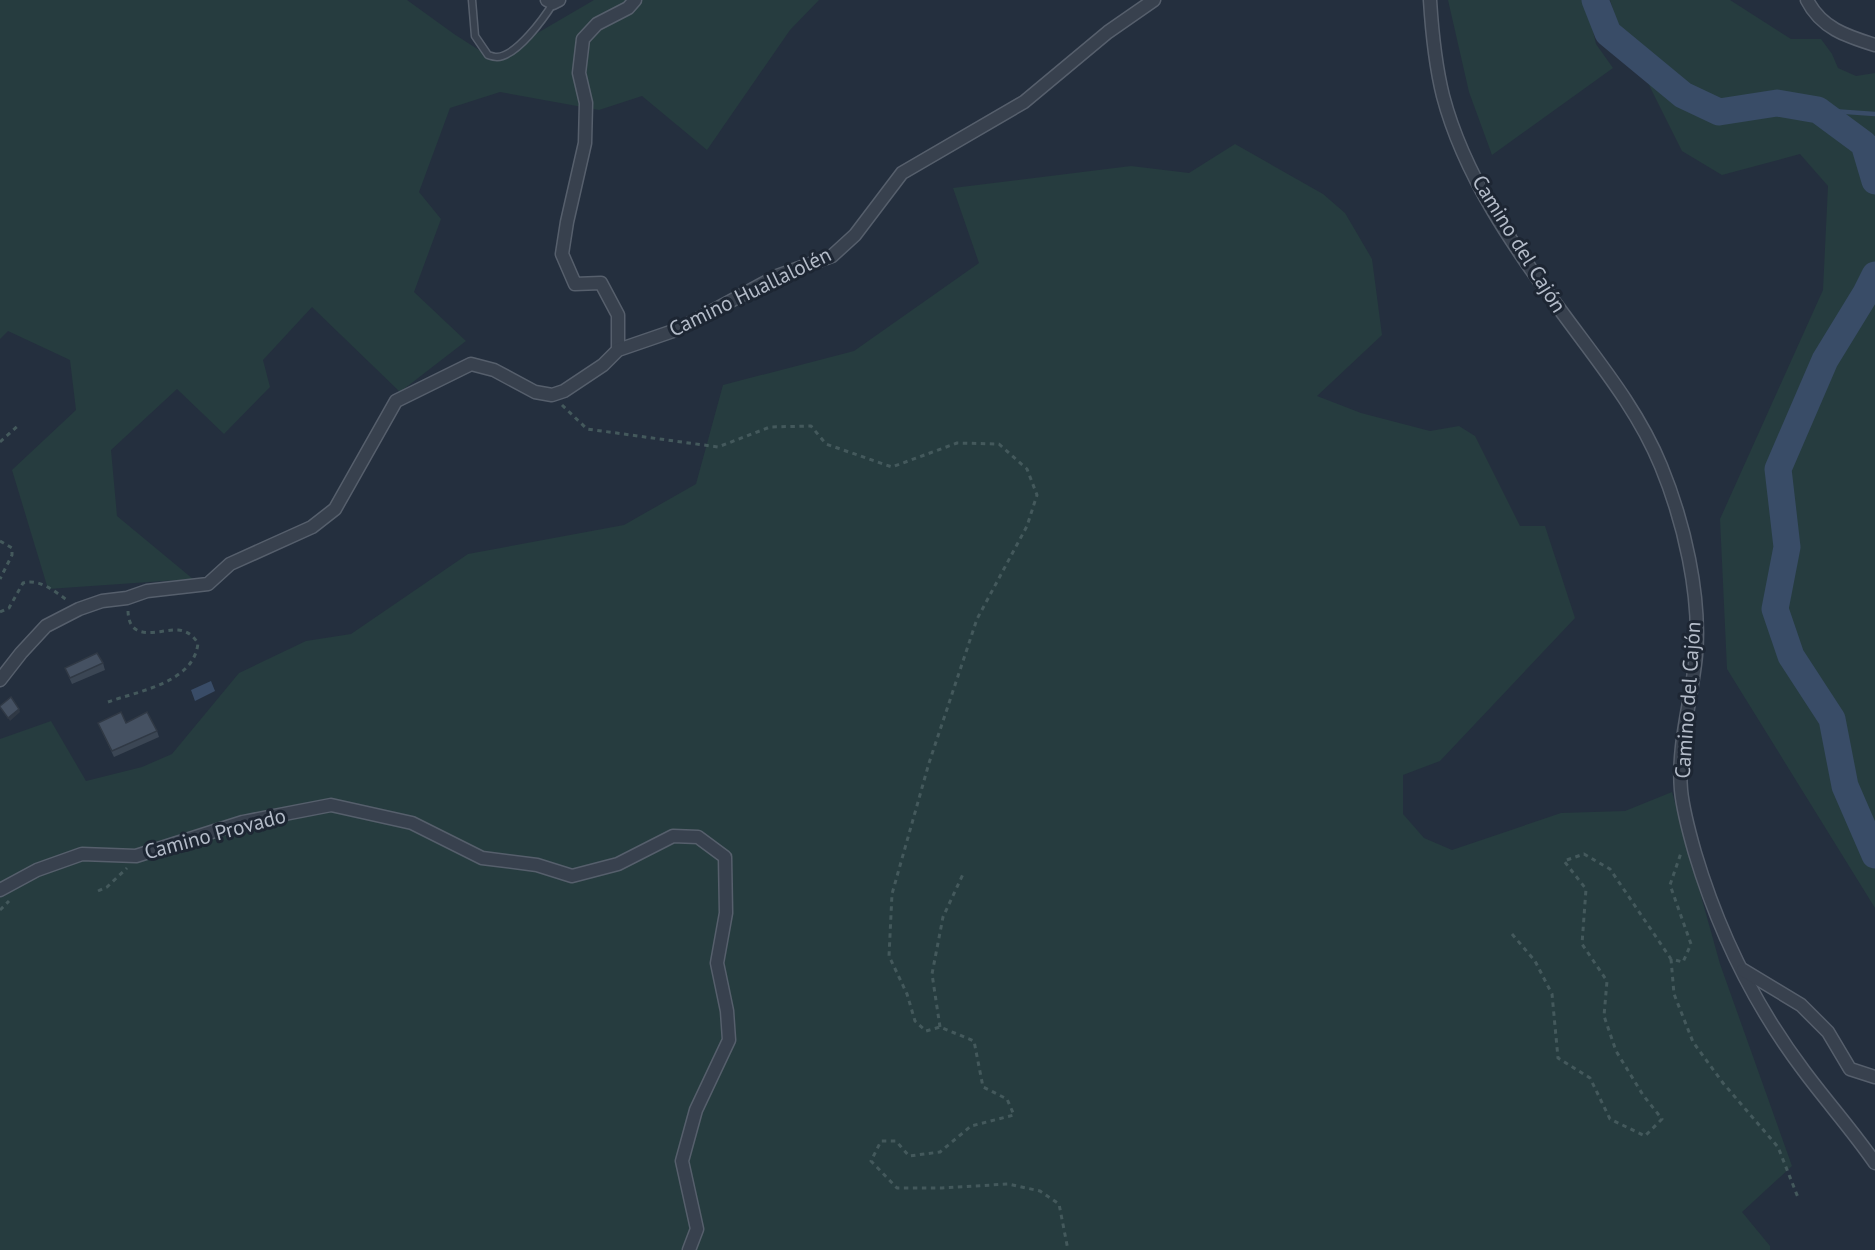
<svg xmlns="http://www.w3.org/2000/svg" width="1875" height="1250" viewBox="0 0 1875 1250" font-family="'PT Sans',sans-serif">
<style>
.green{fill:#263c3f}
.water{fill:#394c67}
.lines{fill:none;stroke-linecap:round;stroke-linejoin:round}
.stream{stroke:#394c67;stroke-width:4.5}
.river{stroke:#394c67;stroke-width:27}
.service-casing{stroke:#565f6c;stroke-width:9}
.minor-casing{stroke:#565f6c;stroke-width:15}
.path{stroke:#44595c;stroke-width:3;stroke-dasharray:4.5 4.5;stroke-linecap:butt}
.service{stroke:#38414e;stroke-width:6}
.minor{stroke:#38414e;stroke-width:12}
.wall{fill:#3b4654}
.shaded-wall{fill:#303945}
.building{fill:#455162;stroke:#303945;stroke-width:1.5}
.labels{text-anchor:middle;stroke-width:6;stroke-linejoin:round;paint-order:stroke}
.street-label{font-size:21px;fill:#b4bcc9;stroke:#1d2633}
</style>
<rect width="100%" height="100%" fill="#242f3e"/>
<g class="green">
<polygon points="0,0 407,0 454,34 493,59 594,0 819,0 790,30 707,150 642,96 599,110 500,92 450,108 419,192 441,219 414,292 466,341 400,392 312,307 263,360 270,387 224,434 177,389 111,450 117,516 193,579 48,589 12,470 76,410 70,360 8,331 0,339"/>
<polygon points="1448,0 1586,0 1596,44 1613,68 1492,155 1469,92"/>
<polygon points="1610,0 1730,0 1791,39 1821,39 1832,54 1838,68 1856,76 1875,73 1875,908 1727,669 1720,519 1823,290 1828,186 1800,154 1722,175 1682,151 1616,19"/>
<polygon points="1235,144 1323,194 1345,213 1372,259 1382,335 1317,396 1361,413 1430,431 1459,426 1475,436 1520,526 1545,526 1575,618 1440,761 1403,775 1403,814 1424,838 1452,850 1561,813 1625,811 1672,792 1720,964 1792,1166 1742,1212 1770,1246 1770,1250 0,1250 0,739 51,721 86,781 142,767 172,754 239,673 306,641 351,634 468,554 624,525 696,484 723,385 854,351 979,263 953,188 1131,166 1189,173"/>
</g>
<polygon class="water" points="211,681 215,691 195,701 191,690"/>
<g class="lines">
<polyline class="stream" points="1818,110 1875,114"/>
<g class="river">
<polyline points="1595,0 1608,33 1683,95 1719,112 1777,103 1818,110 1864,144 1875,181"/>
<polyline points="1875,275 1866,293 1825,360 1778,469 1787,547 1775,609 1791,656 1832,719 1845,786 1875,855"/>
</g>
<defs>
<path id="service" d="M472,0l3,36 13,19c3,1 6,2 9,2 20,-1 47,-39 57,-55"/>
<g id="minor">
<polyline points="547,0 553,3 559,0"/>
<path d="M1430,0c2,32 5,64 13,96 21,80 72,153 121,219 36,49 74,95 97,151 23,56 40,129 35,189 -4,45 -19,89 -15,135 2,21 8,42 14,63 23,77 60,153 109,218 23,31 49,60 71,92"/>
<path d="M1807,0c14,28 39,36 68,45"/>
<polyline points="618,350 618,315 601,283 575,284 562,254 567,222 585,143 586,103 579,73 583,39 597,24 628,8 635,0"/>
<polyline points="0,680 21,653 46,626 79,609 102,601 127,598 147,591 208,584 230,564 312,527 335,509 396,401 471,364 494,370 535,392 552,395 564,391 603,365 618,350 679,329 777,276 832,256 855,235 902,173 1024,102 1108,32 1154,0"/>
<polyline points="0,890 37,870 82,854 136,856 243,822 331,805 412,823 482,858 537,865 572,876 618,864 673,836 698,837 725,857 726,913 717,963 727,1011 729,1040 696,1110 682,1161 697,1229 689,1250"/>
<polyline points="1743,970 1801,1005 1828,1032 1850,1069 1875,1077"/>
</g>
</defs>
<use href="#service" class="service-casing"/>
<use href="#minor" class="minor-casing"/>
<g class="path">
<polyline points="562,405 587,429 718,447 770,427 811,426 826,444 892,467 957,443 999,444 1027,469 1037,495 1027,526 977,619 929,763 892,894 889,956 907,994 915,1021 926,1031 940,1027 974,1041 983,1087 1007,1099 1014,1115 971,1126 940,1152 909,1156 896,1141 881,1141 871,1161 897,1188 942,1188 1008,1184 1040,1191 1059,1204 1068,1250"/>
<polyline points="0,442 20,424"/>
<polyline points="0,541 12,548 12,555 0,579"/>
<path d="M0,612l9,-4 14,-25c16,-5 31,8 44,17"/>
<path d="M108,702c30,-11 86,-19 90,-59 -5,-7 -10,-12 -20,-13 -18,-1 -49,14 -50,-19"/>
<polyline points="98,891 107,887 127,868"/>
<polyline points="0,910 9,901"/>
<polyline points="1512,934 1535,961 1552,994 1558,1058 1590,1078 1610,1119 1645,1136 1662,1119 1643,1095 1616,1051 1604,1016 1607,981 1582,944 1586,889 1564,861 1584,854 1610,869 1671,959 1683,962 1691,944 1670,885 1681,853"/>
<polyline points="1671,959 1674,994 1693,1042 1723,1083 1778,1147 1799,1200"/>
<polyline points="940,1027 932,974 943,917 964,872"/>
</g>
<use href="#service" class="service"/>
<use href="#minor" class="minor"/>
</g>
<g class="wall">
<polygon points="103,663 105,670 72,684 65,668"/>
<polygon points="98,723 126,723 157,731 159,737 114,757"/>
</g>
<polygon class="shaded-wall" points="19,709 20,712 10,721 8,718"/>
<g class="building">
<polygon points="97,653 103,663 70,678 65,668"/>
<polygon points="11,697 19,709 8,718 0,707 0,706"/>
<polygon points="121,712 126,723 147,712 157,731 112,751 98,723"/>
</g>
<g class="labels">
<g class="street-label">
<text transform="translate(1519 244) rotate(58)" y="7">Camino del Cajón</text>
<text transform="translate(750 292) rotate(-26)" y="7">Camino Huallalolén</text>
<text transform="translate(1688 700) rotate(-86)" y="7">Camino del Cajón</text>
<text transform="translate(215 834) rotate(-15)" y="7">Camino Provado</text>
</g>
</g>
</svg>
